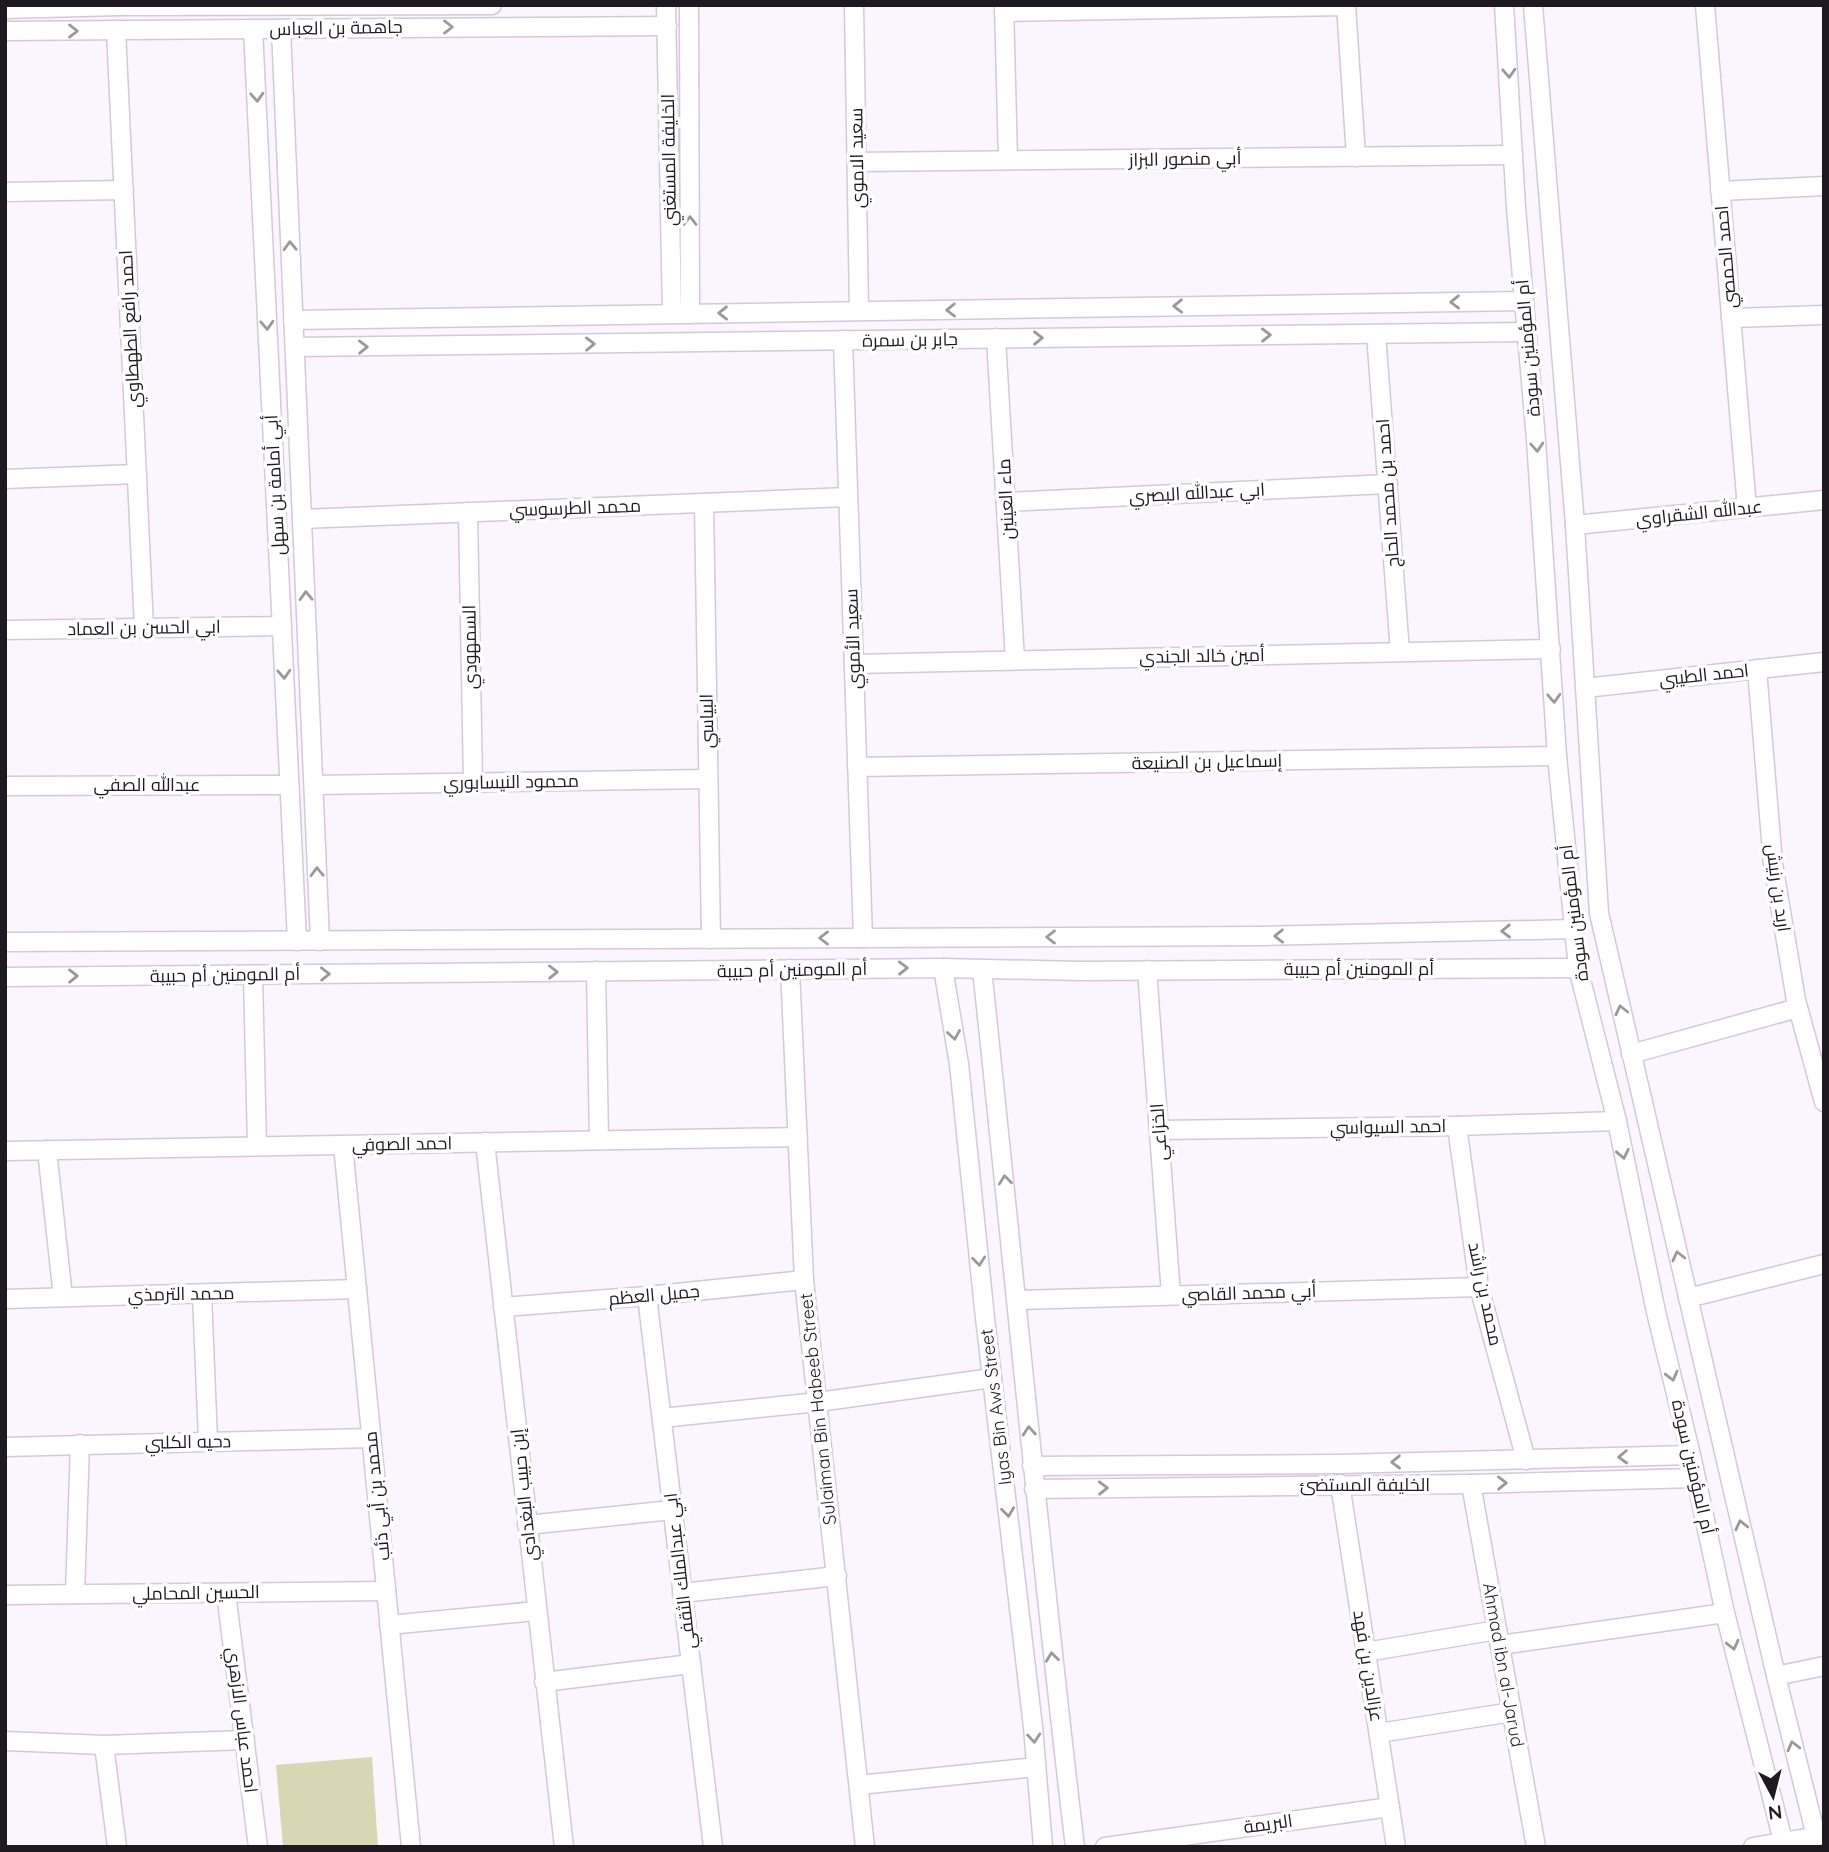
<svg xmlns="http://www.w3.org/2000/svg" width="1829" height="1852" viewBox="0 0 1829 1852" font-family="Quicksand,Cairo,sans-serif">
<style>
.grass{fill:#d9d6b3}
.lines{fill:none;stroke-linecap:round;stroke-linejoin:round}
.street-casing{stroke:#d6c7db;stroke-width:21}
.street{stroke:#fff;stroke-width:18}
.oneway{stroke:#9a989b}
.labels{text-anchor:middle;stroke-width:7;stroke-linejoin:round;paint-order:stroke}
.street-label{font-size:18px;fill:#1f1a21;stroke:#fff}
</style>
<rect width="100%" height="100%" fill="#fbf5fe"/>
<polygon class="grass" points="372,1757 378,1847 283,1847 276,1765"/>
<g class="lines">
<defs>
<g id="street">
<polyline points="666,5 672,314"/>
<polyline points="689,5 690,314"/>
<polyline points="854,5 859,311"/>
<polyline points="1004,5 1008,160"/>
<polyline points="1346,5 1356,157"/>
<polyline points="1504,5 1516,208 1536,440 1557,756 1578,968 1617,1121 1656,1312 1691,1455 1725,1613 1783,1841"/>
<polyline points="1533,5 1575,525 1599,913 1776,1676 1816,1836"/>
<polyline points="1705,5 1747,508"/>
<polyline points="5,9 119,6 492,5"/>
<polyline points="1004,12 1346,6"/>
<polyline points="253,29 297,941"/>
<polyline points="281,29 320,941"/>
<polyline points="116,30 144,628"/>
<polyline points="5,31 667,26"/>
<polyline points="857,162 1513,155"/>
<polyline points="1720,191 1824,186"/>
<polyline points="5,192 124,190"/>
<polyline points="1731,318 1824,315"/>
<polyline points="293,320 1523,301"/>
<polyline points="1376,334 1400,652"/>
<polyline points="996,338 1015,660"/>
<polyline points="843,340 863,938"/>
<polyline points="295,347 1526,332"/>
<polyline points="5,479 137,474"/>
<polyline points="1006,502 1388,484"/>
<polyline points="704,503 711,939"/>
<polyline points="468,512 473,782"/>
<polyline points="302,519 848,497"/>
<polyline points="1575,525 1824,500"/>
<polyline points="5,630 282,626"/>
<polyline points="854,664 1551,649"/>
<polyline points="1757,669 1773,864 1796,1000 1824,1102"/>
<polyline points="1585,688 1824,662"/>
<polyline points="857,767 1557,756"/>
<polyline points="314,785 708,779"/>
<polyline points="5,786 289,785"/>
<polyline points="5,942 1264,936 1574,929"/>
<polyline points="943,968 959,1064 985,1318 1033,1727 1043,1847"/>
<polyline points="790,969 804,1280 865,1847"/>
<path d="M982,969c31,292 58,586 93,878"/>
<polyline points="1147,970 1171,1295"/>
<polyline points="596,971 599,1140"/>
<polyline points="253,975 257,1146"/>
<polyline points="5,977 943,968 1081,971 1578,968"/>
<polyline points="1631,1054 1798,1008"/>
<polyline points="1457,1126 1479,1287 1526,1460"/>
<polyline points="1159,1130 1457,1126 1617,1121"/>
<polyline points="485,1142 564,1847"/>
<polyline points="343,1145 411,1847"/>
<polyline points="47,1150 63,1297"/>
<polyline points="5,1151 798,1137"/>
<polyline points="202,1294 208,1441"/>
<polyline points="647,1296 713,1847"/>
<polyline points="1688,1298 1824,1264"/>
<polyline points="5,1299 357,1289"/>
<polyline points="1018,1300 1479,1287"/>
<polyline points="503,1307 647,1296 804,1280"/>
<polyline points="662,1418 818,1402 992,1378"/>
<polyline points="5,1447 371,1438"/>
<polyline points="1032,1466 1338,1464 1691,1455"/>
<polyline points="1340,1484 1396,1847"/>
<polyline points="1471,1484 1536,1847"/>
<polyline points="1034,1489 1471,1484 1696,1478"/>
<polyline points="527,1525 672,1510"/>
<polyline points="226,1593 258,1847"/>
<polyline points="682,1593 837,1576"/>
<polyline points="75,1594 80,1444"/>
<polyline points="5,1595 386,1591"/>
<polyline points="389,1625 536,1611"/>
<polyline points="1500,1645 1725,1613"/>
<polyline points="1366,1652 1497,1630"/>
<polyline points="1776,1676 1824,1666"/>
<polyline points="544,1682 691,1664"/>
<polyline points="1379,1733 1512,1712"/>
<polyline points="5,1741 104,1745 245,1740"/>
<polyline points="104,1745 117,1847"/>
<polyline points="859,1785 1036,1767"/>
<polyline points="1105,1847 1390,1807"/>
<polyline points="1753,1847 1824,1835"/>
</g>
</defs>
<use href="#street" class="street-casing"/>
<use href="#street" class="street"/>
</g>
<defs><path id="oneway-chevron" d="M-2-3.5L2.5 0L-2 3.5" fill="none" stroke-width="1.6" stroke-linecap="round" stroke-linejoin="round" transform="scale(1.75)"/></defs>
<g class="oneway">
<use href="#oneway-chevron" transform="translate(448 27)"/>
<use href="#oneway-chevron" transform="translate(73 31)"/>
<use href="#oneway-chevron" transform="translate(1509 73) rotate(87)"/>
<use href="#oneway-chevron" transform="translate(257 97) rotate(87)"/>
<use href="#oneway-chevron" transform="translate(690 221) rotate(-90)"/>
<use href="#oneway-chevron" transform="translate(290 246) rotate(-92)"/>
<use href="#oneway-chevron" transform="translate(1455 302) rotate(179)"/>
<use href="#oneway-chevron" transform="translate(1178 306) rotate(179)"/>
<use href="#oneway-chevron" transform="translate(951 310) rotate(179)"/>
<use href="#oneway-chevron" transform="translate(723 313) rotate(179)"/>
<use href="#oneway-chevron" transform="translate(267 325) rotate(87)"/>
<use href="#oneway-chevron" transform="translate(1266 335) rotate(-1)"/>
<use href="#oneway-chevron" transform="translate(1038 338) rotate(-1)"/>
<use href="#oneway-chevron" transform="translate(590 344) rotate(-1)"/>
<use href="#oneway-chevron" transform="translate(363 347) rotate(-1)"/>
<use href="#oneway-chevron" transform="translate(1537 447) rotate(86)"/>
<use href="#oneway-chevron" transform="translate(306 596) rotate(-92)"/>
<use href="#oneway-chevron" transform="translate(284 674) rotate(87)"/>
<use href="#oneway-chevron" transform="translate(1554 698) rotate(87)"/>
<use href="#oneway-chevron" transform="translate(317 872) rotate(-92)"/>
<use href="#oneway-chevron" transform="translate(1506 931) rotate(179)"/>
<use href="#oneway-chevron" transform="translate(1279 936) rotate(179)"/>
<use href="#oneway-chevron" transform="translate(1051 937) rotate(180)"/>
<use href="#oneway-chevron" transform="translate(824 938) rotate(180)"/>
<use href="#oneway-chevron" transform="translate(903 968) rotate(-1)"/>
<use href="#oneway-chevron" transform="translate(553 972) rotate(-1)"/>
<use href="#oneway-chevron" transform="translate(325 974) rotate(-1)"/>
<use href="#oneway-chevron" transform="translate(73 976) rotate(-1)"/>
<use href="#oneway-chevron" transform="translate(1621 1010) rotate(-103)"/>
<use href="#oneway-chevron" transform="translate(954 1035) rotate(81)"/>
<use href="#oneway-chevron" transform="translate(1623 1154) rotate(78)"/>
<use href="#oneway-chevron" transform="translate(1005 1180) rotate(-96)"/>
<use href="#oneway-chevron" transform="translate(1678 1256) rotate(-103)"/>
<use href="#oneway-chevron" transform="translate(979 1261) rotate(84)"/>
<use href="#oneway-chevron" transform="translate(1672 1376) rotate(76)"/>
<use href="#oneway-chevron" transform="translate(1029 1431) rotate(-95)"/>
<use href="#oneway-chevron" transform="translate(1623 1457) rotate(178)"/>
<use href="#oneway-chevron" transform="translate(1396 1462) rotate(179)"/>
<use href="#oneway-chevron" transform="translate(1502 1483) rotate(-1)"/>
<use href="#oneway-chevron" transform="translate(1103 1488) rotate(-1)"/>
<use href="#oneway-chevron" transform="translate(1008 1512) rotate(83)"/>
<use href="#oneway-chevron" transform="translate(1741 1525) rotate(-103)"/>
<use href="#oneway-chevron" transform="translate(1733 1645) rotate(76)"/>
<use href="#oneway-chevron" transform="translate(1052 1657) rotate(-97)"/>
<use href="#oneway-chevron" transform="translate(1034 1738) rotate(85)"/>
<use href="#oneway-chevron" transform="translate(1793 1746) rotate(-104)"/>
</g>
<g class="labels">
<g class="street-label">
<text transform="translate(336 28) rotate(-1)" y="6">جاهمة بن العباس</text>
<text transform="translate(857 158) rotate(-91)" y="6">سعيد الاموي</text>
<text transform="translate(1185 159) rotate(-1)" y="6">أبي منصور البزاز</text>
<text transform="translate(669 160) rotate(-91)" y="6">الخليفة المستغني</text>
<text transform="translate(1726 257) rotate(-95)" y="6">احمد الحمصي</text>
<text transform="translate(130 329) rotate(-93)" y="6">احمد رافع الطهطاوي</text>
<text transform="translate(910 340) rotate(-1)" y="6">جابر بن سمرة</text>
<text transform="translate(1528 348) rotate(-95)" y="6">أم المؤمنين سودة</text>
<text transform="translate(275 485) rotate(-93)" y="6">أبي أمامة بن سهل</text>
<text transform="translate(1197 493) rotate(-3)" y="6">ابي عبدالله البصري</text>
<text transform="translate(1388 493) rotate(-94)" y="6">احمد بن محمد الحاج</text>
<text transform="translate(1006 499) rotate(-93)" y="6">ماء العينين</text>
<text transform="translate(575 508) rotate(-2)" y="6">محمد الطرسوسي</text>
<text transform="translate(1699 513) rotate(-6)" y="6">عبدالله الشقراوي</text>
<text transform="translate(144 628) rotate(-1)" y="6">ابي الحسن بن العماد</text>
<text transform="translate(853 639) rotate(-92)" y="6">سعيد الأموي</text>
<text transform="translate(470 647) rotate(-91)" y="6">السمهودي</text>
<text transform="translate(1202 656) rotate(-1)" y="6">أمين خالد الجندي</text>
<text transform="translate(1704 675) rotate(-6)" y="6">احمد الطيبي</text>
<text transform="translate(707 721) rotate(-91)" y="6">البياسي</text>
<text transform="translate(1207 762) rotate(-1)" y="6">إسماعيل بن الصنيعة</text>
<text transform="translate(511 782) rotate(-1)" y="6">محمود النيسابوري</text>
<text x="147" y="791">عبدالله الصفي</text>
<text transform="translate(1778 888) rotate(82)" y="6">اربد بن رنيش</text>
<text transform="translate(1574 913) rotate(-97)" y="6">أم المؤمنين سودة</text>
<text x="1359" y="975">أم المومنين أم حبيبة</text>
<text transform="translate(792 970) rotate(-1)" y="6">أم المومنين أم حبيبة</text>
<text transform="translate(225 975) rotate(-1)" y="6">أم المومنين أم حبيبة</text>
<text transform="translate(1388 1127) rotate(-1)" y="6">احمد السيواسي</text>
<text transform="translate(1159 1132) rotate(-94)" y="6">الخزاعي</text>
<text transform="translate(402 1144) rotate(-1)" y="6">احمد الصوفي</text>
<text transform="translate(1249 1293) rotate(-2)" y="6">أبي محمد القاصي</text>
<text transform="translate(181 1294) rotate(-1)" y="6">محمد الترمذي</text>
<text transform="translate(1485 1294) rotate(78)" y="6">محمد بن راشد</text>
<text transform="translate(654 1295) rotate(-5)" y="6">جميل العظم</text>
<text transform="translate(996 1407) rotate(-97)" y="6">Iyas Bin Aws Street</text>
<text transform="translate(818 1409) rotate(-96)" y="6">Sulaiman Bin Habeeb Street</text>
<text transform="translate(188 1442) rotate(-1)" y="6">دحيه الكلبي</text>
<text transform="translate(1693 1467) rotate(77)" y="6">أم المؤمنين سودة</text>
<text x="1365" y="1491">الخليفة المستضئ</text>
<text transform="translate(524 1495) rotate(-96)" y="6">إبن حبيب البغدادي</text>
<text transform="translate(377 1496) rotate(-96)" y="6">محمد بن أبي ذئب</text>
<text transform="translate(680 1571) rotate(-97)" y="6">ابي عبدالملك الثقفي</text>
<text transform="translate(196 1593) rotate(-1)" y="6">الحسين المحاملي</text>
<text transform="translate(1503 1665) rotate(80)" y="6">Ahmad ibn al-Jarud</text>
<text transform="translate(1368 1666) rotate(81)" y="6">عزالدين بن فهد</text>
<text transform="translate(242 1720) rotate(83)" y="6">احمد عباس الازهري</text>
<text transform="translate(1268 1824) rotate(-8)" y="6">البريمة</text>
</g>
</g>
<rect width="1829" height="1852" fill="none" stroke="#1f1a21" stroke-width="14"/>
<g transform="translate(1773 1796) rotate(173)" stroke="#ffffff" stroke-width="5" paint-order="stroke">
<path d="M0-5L12 26L0 18L-12 26Z" fill="#1f1a21"/>
<text y="-10" font-size="19" font-weight="bold" text-anchor="middle" fill="#1f1a21">N</text>
</g>
</svg>
